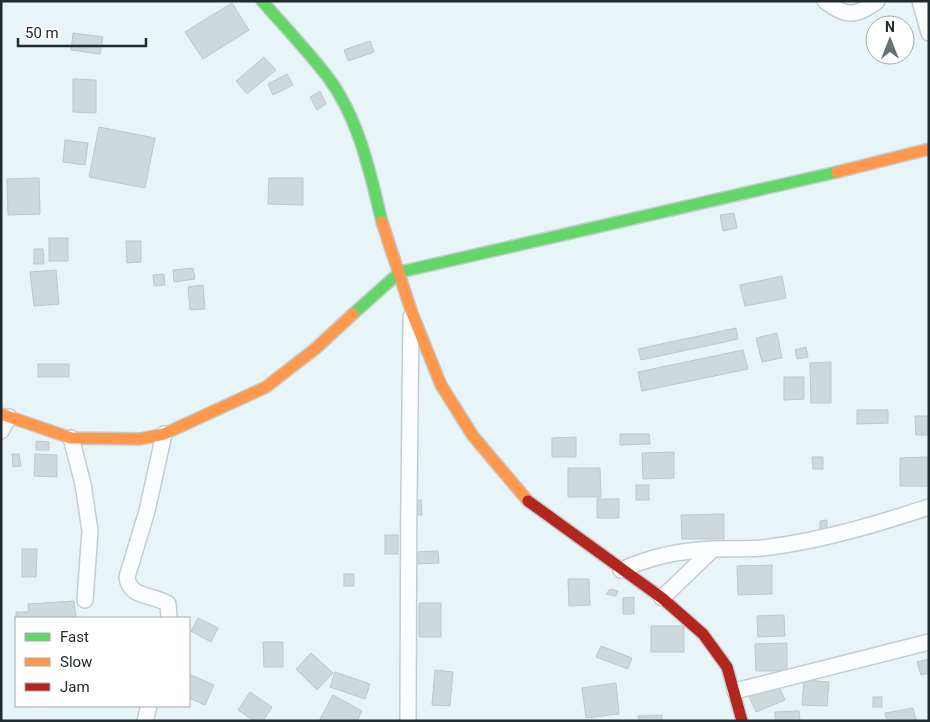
<svg xmlns="http://www.w3.org/2000/svg" width="930" height="722" viewBox="0 0 930 722" font-family="Roboto,sans-serif">
<style>
.building{fill:#cfd9dc;stroke:#bec7ca}
.lines{fill:none;stroke-linecap:round;stroke-linejoin:round}
.street-casing{stroke:#c3cdd0;stroke-width:18}
.fast-casing{stroke:#c3cdd0;stroke-width:14}
.slow-casing{stroke:#c3cdd0;stroke-width:14}
.jam-casing{stroke:#c3cdd0;stroke-width:14}
.street{stroke:#fbfdfe;stroke-width:15}
.fast{stroke:#63d668;stroke-width:11}
.slow{stroke:#ff974d;stroke-width:11}
.jam{stroke:#b3261e;stroke-width:11}
</style>
<rect width="100%" height="100%" fill="#e7f4f8"/>
<g class="building">
<polygon points="232,3 249,30 203,59 185,32"/>
<polygon points="73,33 103,37 100,54 71,50"/>
<polygon points="370,41 374,52 348,61 344,50"/>
<polygon points="264,57 276,70 247,94 236,81"/>
<polygon points="287,74 293,85 273,95 268,84"/>
<polygon points="73,79 96,80 96,113 73,112"/>
<polygon points="320,91 326,104 317,110 310,97"/>
<polygon points="99,127 155,138 145,188 89,177"/>
<polygon points="65,140 88,143 85,165 63,162"/>
<polygon points="39,178 40,214 8,215 7,179"/>
<polygon points="269,178 303,178 303,205 268,204"/>
<polygon points="734,213 737,228 723,231 720,215"/>
<rect x="49" y="238" width="19" height="23"/>
<polygon points="126,241 141,241 141,262 127,263"/>
<polygon points="34,249 43,249 44,264 34,264"/>
<polygon points="193,268 195,279 174,282 173,270"/>
<polygon points="56,270 59,304 34,306 30,272"/>
<polygon points="164,274 165,285 154,286 153,275"/>
<polygon points="782,276 786,298 745,306 740,285"/>
<polygon points="203,285 205,309 190,310 188,287"/>
<polygon points="736,328 738,339 641,360 638,349"/>
<polygon points="777,333 782,358 762,362 756,338"/>
<polygon points="806,347 808,357 797,359 795,350"/>
<polygon points="743,350 748,369 642,391 638,372"/>
<polygon points="831,362 831,403 811,403 810,363"/>
<rect x="38" y="364" width="31" height="13"/>
<polygon points="784,377 804,377 804,399 784,400"/>
<polygon points="857,410 888,410 888,423 857,424"/>
<polygon points="915,416 929,416 929,435 916,435"/>
<polygon points="620,434 649,434 650,444 620,445"/>
<polygon points="576,437 576,457 552,457 552,438"/>
<polygon points="36,441 49,442 49,450 36,450"/>
<polygon points="674,452 674,478 643,479 642,453"/>
<polygon points="12,454 19,454 21,466 13,467"/>
<polygon points="35,454 57,455 57,477 34,476"/>
<polygon points="812,457 823,457 823,469 813,469"/>
<polygon points="929,457 929,486 900,486 900,458"/>
<polygon points="568,468 600,468 601,497 568,497"/>
<rect x="636" y="485" width="13" height="15"/>
<rect x="597" y="499" width="22" height="19"/>
<polygon points="421,500 422,515 414,515 413,501"/>
<polygon points="724,514 724,539 682,539 681,515"/>
<polygon points="827,520 827,530 820,530 820,521"/>
<rect x="385" y="535" width="13" height="19"/>
<polygon points="22,549 37,549 36,577 22,577"/>
<polygon points="438,551 439,563 415,564 415,552"/>
<polygon points="772,565 772,594 738,595 737,566"/>
<rect x="344" y="574" width="10" height="12"/>
<polygon points="568,579 589,579 590,605 569,606"/>
<polygon points="610,589 618,591 616,596 606,594"/>
<polygon points="634,597 634,614 623,614 623,598"/>
<polygon points="74,601 76,618 16,618 16,621 16,612 29,612 28,604"/>
<rect x="419" y="603" width="22" height="34"/>
<polygon points="784,615 785,636 758,637 757,616"/>
<polygon points="198,618 218,628 211,642 191,631"/>
<rect x="651" y="626" width="33" height="26"/>
<polygon points="263,642 283,642 283,667 264,667"/>
<polygon points="787,643 787,671 756,671 755,644"/>
<polygon points="601,646 632,658 628,669 596,657"/>
<polygon points="311,653 333,673 317,690 296,669"/>
<polygon points="929,659 929,673 921,675 917,662"/>
<polygon points="435,670 453,672 450,706 432,705"/>
<polygon points="335,672 370,684 365,699 330,687"/>
<polygon points="189,674 214,685 205,705 189,698"/>
<polygon points="804,680 829,682 827,706 802,705"/>
<polygon points="777,682 785,700 756,712 748,694"/>
<polygon points="616,683 619,714 586,718 582,688"/>
<polygon points="250,692 272,707 263,721 254,721 238,710"/>
<polygon points="333,695 362,711 357,721 319,721"/>
<rect x="873" y="697" width="9" height="10"/>
<polygon points="913,708 916,720 887,721 885,713"/>
<polygon points="799,711 800,721 775,721 775,712"/>
<polygon points="662,715 662,721 639,721 638,716"/>
</g>
<g class="lines">
<defs>
<g id="street">
<path d="M825,1c20,16 31,16 52,0"/>
<polyline points="920,1 929,33"/>
<polyline points="1,431 9,417"/>
<path d="M164,434l-17,77 -20,66c2,22 28,17 41,27l1,14"/>
<polyline points="71,438 83,484 90,531 85,600"/>
<path d="M621,570c32,-14 57,-19 92,-21 19,-1 39,1 57,-2 54,-7 107,-23 159,-40"/>
<polyline points="662,598 713,549"/>
<polyline points="735,691 929,642"/>
<polyline points="145,721 149,706"/>
<path d="M408,721c0,-135 1,-269 3,-404"/>
</g>
<g id="fast">
<path d="M262,1c22,25 45,49 65,75 32,42 43,96 55,146"/>
<polyline points="353,314 400,272 837,172"/>
</g>
<g id="slow">
<polyline points="837,172 929,149"/>
<polyline points="382,222 412,313 441,385 473,436 528,501"/>
<polyline points="1,414 71,438 140,439 164,434 266,387 315,349 353,314"/>
</g>
<polyline id="jam" points="528,501 662,598 703,634 727,667 742,721"/>
</defs>
<use href="#street" class="street-casing"/>
<use href="#fast" class="fast-casing"/>
<use href="#slow" class="slow-casing"/>
<use href="#jam" class="jam-casing"/>
<use href="#street" class="street"/>
<use href="#fast" class="fast"/>
<use href="#slow" class="slow"/>
<use href="#jam" class="jam"/>
</g>
<rect width="930" height="722" fill="none" stroke="#212a2c" stroke-width="5"/>
<rect x="15" y="617" width="175" height="90" fill="#ffffff" stroke="#a6aaab"/>
<rect x="25" y="633" width="25" height="8" fill="#63d668" stroke="#a6aaab"/>
<text x="60" y="642" font-size="15" fill="#212a2c">Fast</text>
<rect x="25" y="658" width="25" height="8" fill="#ff974d" stroke="#a6aaab"/>
<text x="60" y="667" font-size="15" fill="#212a2c">Slow</text>
<rect x="25" y="683" width="25" height="8" fill="#b3261e" stroke="#a6aaab"/>
<text x="60" y="692" font-size="15" fill="#212a2c">Jam</text>
<g transform="translate(890 40)"><circle r="24" fill="#ffffff" stroke="#a6aaab"/>
<path d="M0-4L9 19L0 12L-9 19Z" fill="#667173"/>
<text y="-8" font-size="14" font-weight="bold" text-anchor="middle" fill="#212a2c">N</text>
</g>
<path d="M18 38v8h128v-8" fill="none" stroke="#212a2c" stroke-width="2.5"/>
<text x="25" y="38" font-size="15" fill="#212a2c" stroke="#ffffff" stroke-width="4" paint-order="stroke">50 m</text>
</svg>
